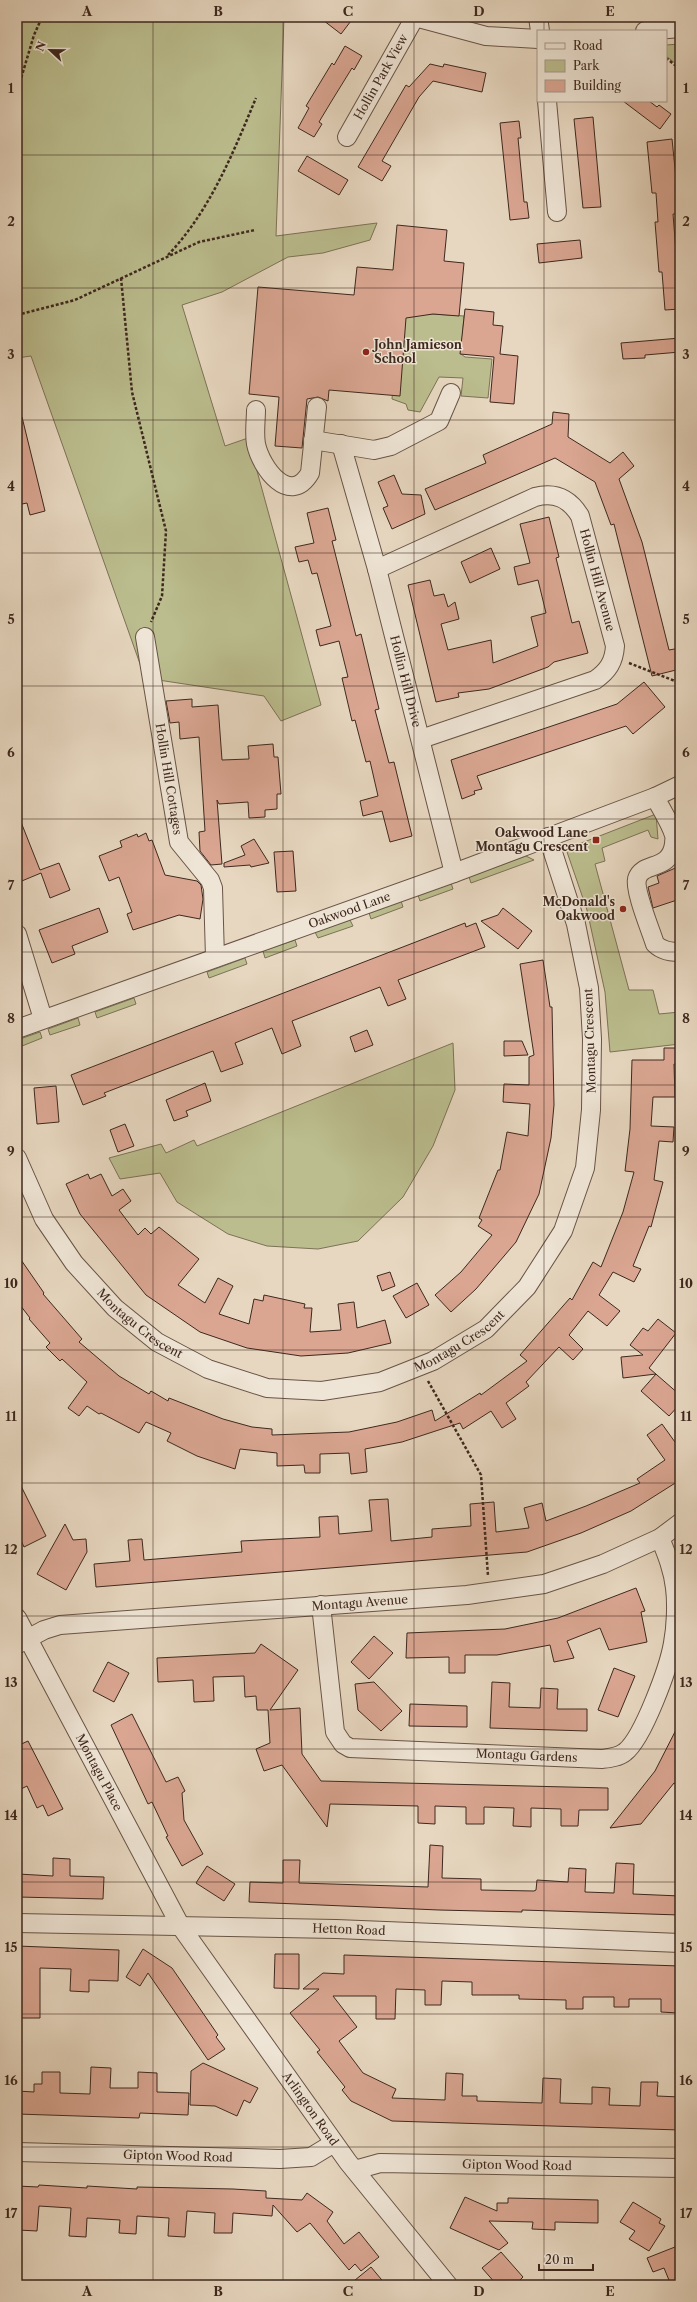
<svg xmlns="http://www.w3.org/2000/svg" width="697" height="2302" viewBox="0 0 697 2302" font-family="'Libre Caslon Text',serif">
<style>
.green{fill:#bbbd8e;stroke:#7c7256}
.building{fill:#daa692;stroke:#3e281e}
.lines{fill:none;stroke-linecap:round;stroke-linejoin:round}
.minor-casing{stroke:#685446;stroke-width:20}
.path{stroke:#3e281e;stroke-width:2.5;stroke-dasharray:3 2;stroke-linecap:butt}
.minor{stroke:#efe5d6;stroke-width:18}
.grid{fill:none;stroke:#3e281e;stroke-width:1;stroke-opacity:0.55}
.poi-dot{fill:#8f2418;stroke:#efe5d6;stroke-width:1.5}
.labels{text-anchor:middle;stroke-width:3;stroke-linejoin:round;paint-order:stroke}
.street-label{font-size:12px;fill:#3e281e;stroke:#efe5d6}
.poi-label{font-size:12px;font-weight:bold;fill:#3e281e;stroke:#efe5d6;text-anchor:end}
.neatline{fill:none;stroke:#3e281e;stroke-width:1.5}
.grid-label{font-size:13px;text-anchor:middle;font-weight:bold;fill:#3e281e}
</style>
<rect width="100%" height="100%" fill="#e7d7c0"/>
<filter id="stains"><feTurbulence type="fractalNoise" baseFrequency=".005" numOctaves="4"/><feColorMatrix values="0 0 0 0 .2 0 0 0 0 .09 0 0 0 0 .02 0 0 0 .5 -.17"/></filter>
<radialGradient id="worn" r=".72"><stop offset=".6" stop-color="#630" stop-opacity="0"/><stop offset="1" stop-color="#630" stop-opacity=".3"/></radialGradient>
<g class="green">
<polygon points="17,17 284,17 276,236 377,223 370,240 323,253 288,257 222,292 182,305 225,446 248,438 321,705 281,721 264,696 145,678 31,356 17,358"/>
<polygon points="680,44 680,67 666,56 666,45"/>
<polygon points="433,314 464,316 461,354 465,357 492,359 488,398 461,396 463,378 439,377 420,412 408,410 406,404 392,399 399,315"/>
<polygon points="656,814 658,839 651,837 648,830 602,848 605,861 595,864 629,990 653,990 659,1014 680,1012 680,1044 610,1052 605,992 587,910 566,849"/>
<polygon points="526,856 534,860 471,883 469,877"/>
<polygon points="451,883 453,889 420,901 418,895"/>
<polygon points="401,901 403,907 371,919 369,913"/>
<polygon points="350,920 353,926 318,938 315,932"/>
<polygon points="295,940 297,946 265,958 263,951"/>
<polygon points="245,958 247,964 209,978 207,972"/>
<polygon points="134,998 136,1004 97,1018 95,1012"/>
<polygon points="78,1018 80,1025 50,1035 48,1029"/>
<polygon points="40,1032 42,1038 17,1048 17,1040"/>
<polygon points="453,1043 455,1090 433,1146 403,1197 358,1241 318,1249 267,1246 228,1234 177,1202 160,1173 120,1179 109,1158 161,1144 166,1153 194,1140 197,1146"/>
</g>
<g class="building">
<polygon points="319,17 354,17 341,34"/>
<polygon points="345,46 362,56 354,70 352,68 331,102 319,122 322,124 314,137 298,128 309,108 306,106 332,63 334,65"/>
<polygon points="430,64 443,67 444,64 486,73 482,92 433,81 419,97 382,161 391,166 382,181 358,167 406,85 409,87"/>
<polygon points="623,101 649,101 657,107 659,105 671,114 660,129"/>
<polygon points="593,117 601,207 583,208 574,119"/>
<polygon points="519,121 521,138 518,138 524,202 527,202 529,218 510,220 500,123"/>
<polygon points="672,139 677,188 677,214 673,214 678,277 680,277 680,309 665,310 662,272 659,272 655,222 658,222 656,193 652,193 647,142"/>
<polygon points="307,156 348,180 339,195 298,171"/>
<polygon points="397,225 447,230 444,261 464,263 459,316 433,314 406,318 400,396 329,390 328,401 318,397 307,399 302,448 275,446 279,397 249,394 258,287 354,295 357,267 393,270"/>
<polygon points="580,240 582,258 539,263 537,244"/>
<polygon points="465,309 494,312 493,325 503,326 500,354 518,356 514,404 490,402 494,357 460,354"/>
<polygon points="680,338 680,352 645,355 645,358 623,359 621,343"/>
<polygon points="553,412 569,414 568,437 610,463 623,452 634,466 619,479 642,542 669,650 680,648 680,669 652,676 614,524 611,525 595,482 555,458 435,510 425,489 486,463 483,455 552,424"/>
<polygon points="17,417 22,417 45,511 30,515 27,503 17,505"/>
<polygon points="394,475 402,494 421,495 425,514 392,529 383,508 388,506 378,482"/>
<polygon points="328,508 336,540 332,541 356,636 361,634 379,709 375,710 389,763 394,762 412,836 390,842 382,811 363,816 360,801 378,796 370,761 366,762 355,720 352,721 342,678 348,677 339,641 320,646 316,630 331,626 317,573 312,574 308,560 299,562 295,547 314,543 307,513"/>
<polygon points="549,517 559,557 556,558 572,623 579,621 588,653 554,662 548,667 489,689 458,693 459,697 436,702 408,585 430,580 434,596 444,594 448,607 455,602 459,619 441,624 448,650 491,640 493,663 538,646 531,617 546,613 538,580 518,585 514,567 530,563 520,524"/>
<polygon points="491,548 500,569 470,583 461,562"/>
<polygon points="644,682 665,707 633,734 626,726 477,776 482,789 474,791 475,794 462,799 451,760 617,704"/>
<polygon points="192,699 192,707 218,705 222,760 249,759 248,746 273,744 274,757 278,757 281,794 277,794 277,809 265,810 265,817 249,818 248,802 219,804 217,800 222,864 211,865 200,851 199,832 205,831 199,737 180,739 179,722 170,723 166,701"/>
<polygon points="17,812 40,870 59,863 70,890 50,898 41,873 17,883"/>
<polygon points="146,833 149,841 152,840 165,875 197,881 201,885 203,899 200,919 179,915 133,930 127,914 132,912 119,877 109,881 99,856 122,847 120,841 137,834 138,837"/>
<polygon points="254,839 269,863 251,867 250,865 224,867 224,863 245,855 241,846"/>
<polygon points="293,851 296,891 277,892 274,852"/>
<polygon points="680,866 680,899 653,908 648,887 659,883 657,876"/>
<polygon points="99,908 108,932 72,946 75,954 52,963 39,930"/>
<polygon points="503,908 532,931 518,949 481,921 498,915"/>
<polygon points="465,923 466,927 476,923 485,947 398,980 406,999 388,1006 380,987 292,1021 301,1046 282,1054 272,1028 235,1043 243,1064 221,1072 213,1051 104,1093 106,1096 83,1105 71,1075"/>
<polygon points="543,960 550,1007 552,1007 554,1105 551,1138 539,1194 516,1242 476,1289 451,1312 435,1295 461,1272 492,1235 478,1226 482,1220 479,1218 498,1170 500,1170 507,1132 528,1136 530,1104 503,1102 504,1084 529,1085 529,1057 534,1055 520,964"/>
<polygon points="367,1030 373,1045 355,1052 350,1037"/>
<polygon points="504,1041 522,1041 528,1055 504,1056"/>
<polygon points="664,1048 680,1048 680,1064 674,1064 675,1097 653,1097 651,1126 674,1127 673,1142 659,1141 654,1180 663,1182 651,1227 649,1226 633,1266 641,1269 634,1282 613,1272 599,1295 620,1311 607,1326 588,1311 569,1335 583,1349 573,1360 559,1347 526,1382 529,1386 506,1403 516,1419 502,1428 491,1411 463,1429 460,1423 402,1442 365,1449 367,1472 351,1474 349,1453 320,1454 320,1473 305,1473 304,1465 277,1466 277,1453 240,1449 235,1469 197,1456 167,1441 171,1433 146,1422 139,1433 101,1413 99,1414 87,1406 79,1416 68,1408 87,1382 62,1359 60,1361 46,1347 50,1343 29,1319 30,1318 17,1301 17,1254 44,1293 43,1294 82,1339 79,1342 119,1376 149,1394 151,1391 168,1401 169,1398 223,1419 252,1427 272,1429 272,1435 349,1432 397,1422 432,1410 435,1421 480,1393 481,1395 527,1361 520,1355 570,1298 572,1300 593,1262 601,1267 623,1212 634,1172 625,1171 630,1129 632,1060 664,1060"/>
<polygon points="205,1083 211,1101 186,1111 188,1116 174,1121 166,1100"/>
<polygon points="56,1086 59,1122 37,1124 34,1088"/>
<polygon points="125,1124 134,1146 118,1152 110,1130"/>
<polygon points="88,1174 90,1179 101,1174 112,1196 123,1189 131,1201 119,1210 138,1235 145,1228 151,1234 159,1227 199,1259 178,1285 205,1303 218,1278 233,1286 219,1314 249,1324 254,1299 263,1301 264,1295 305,1304 304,1308 312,1308 310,1332 341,1330 338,1304 354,1302 357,1328 385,1320 391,1343 348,1353 301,1356 247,1348 200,1332 146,1295 80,1214 66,1184"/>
<polygon points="390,1272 395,1286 382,1291 377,1276"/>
<polygon points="417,1283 429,1305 406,1318 393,1296"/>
<polygon points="658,1319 676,1333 649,1368 680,1395 680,1404 669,1416 641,1391 656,1374 623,1378 621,1357 643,1355 630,1345 643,1328 648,1331"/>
<polygon points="662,1424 680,1449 680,1480 631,1511 581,1533 527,1552 96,1587 94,1564 130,1561 128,1540 142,1539 144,1560 242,1552 241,1541 320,1537 319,1517 338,1516 339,1534 372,1531 369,1500 388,1499 391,1541 432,1537 432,1529 471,1526 470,1504 494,1502 496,1532 529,1528 524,1508 542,1503 546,1521 586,1506 640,1483 637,1479 665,1460 647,1435"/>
<polygon points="17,1478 46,1536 24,1547 17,1532"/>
<polygon points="65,1524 73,1540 86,1539 87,1552 66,1590 37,1574"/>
<polygon points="636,1588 645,1611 641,1612 647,1642 609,1650 600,1628 567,1641 574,1658 554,1662 550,1645 497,1655 465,1655 465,1673 449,1673 449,1657 406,1658 407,1633 505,1629 558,1618"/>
<polygon points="374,1636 393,1653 369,1679 351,1662"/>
<polygon points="261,1644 298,1670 270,1710 300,1708 302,1754 321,1781 608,1788 608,1810 579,1810 578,1826 561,1826 561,1809 531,1808 531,1827 513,1826 514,1808 484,1807 484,1824 466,1824 466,1807 435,1806 435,1824 418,1823 418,1806 330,1804 327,1827 282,1765 264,1771 256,1749 270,1743 268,1710 257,1710 256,1696 245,1697 244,1676 213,1677 214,1701 194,1702 193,1680 158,1682 157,1658 255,1653"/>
<polygon points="108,1662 129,1673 114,1702 93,1691"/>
<polygon points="614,1668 635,1676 618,1717 598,1710"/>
<polygon points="374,1682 402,1711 381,1731 358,1710 355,1684"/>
<polygon points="492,1682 510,1683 509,1707 540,1708 541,1688 558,1689 557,1709 587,1709 587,1731 490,1728"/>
<polygon points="410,1704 467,1706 467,1727 409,1726"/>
<polygon points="132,1714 166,1782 178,1777 185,1791 182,1793 184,1820 203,1854 182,1866 166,1837 168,1836 152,1802 148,1804 111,1725"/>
<polygon points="680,1722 680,1786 674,1783 641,1824 610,1828 655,1771"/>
<polygon points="28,1741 63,1809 48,1816 43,1805 37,1808 27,1786 17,1791 17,1746"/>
<polygon points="430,1845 443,1846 442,1878 481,1879 481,1890 534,1891 536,1890 537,1880 568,1882 569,1868 586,1869 585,1892 614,1893 616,1863 634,1864 633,1894 680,1896 680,1915 522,1910 522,1912 439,1910 249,1902 250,1882 283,1883 283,1860 300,1860 299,1883 428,1887"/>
<polygon points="53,1858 70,1859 70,1876 104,1877 103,1899 18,1897 18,1874 53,1876"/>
<polygon points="207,1866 235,1884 224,1901 196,1883"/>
<polygon points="17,1946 119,1950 118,1981 89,1980 89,1992 70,1991 71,1969 40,1968 40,2018 19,2018 20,1968 17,1968"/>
<polygon points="143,1949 172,1968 218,2035 216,2037 225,2049 208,2060 148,1973 140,1986 126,1977"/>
<polygon points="275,1954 299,1954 299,1989 274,1988"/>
<polygon points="344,1955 680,1966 678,2013 661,2012 661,1999 629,1999 629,2007 614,2007 614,1997 583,1997 583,2009 566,2009 566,2000 519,1999 519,1995 472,1995 472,1982 442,1981 441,2005 425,2005 425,1990 396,1989 395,2019 376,2019 376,1996 333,1996 357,2027 339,2041 363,2073 396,2089 392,2098 445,2100 446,2073 463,2074 462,2096 477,2096 477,2101 542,2103 543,2078 561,2079 560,2103 592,2104 592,2087 610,2088 609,2105 640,2106 641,2082 658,2082 657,2096 680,2097 680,2130 392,2121 351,2101 342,2090 345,2087 317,2052 320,2050 290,2013 319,1989 303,1989 323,1973 344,1974"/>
<polygon points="203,2063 258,2088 250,2103 244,2100 237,2116 215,2106 190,2105 191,2071"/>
<polygon points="91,2067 111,2068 110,2088 138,2088 138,2072 157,2073 157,2092 189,2093 188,2115 140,2113 139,2118 17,2114 17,2091 34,2092 34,2084 42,2084 42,2072 60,2072 60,2093 90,2094"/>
<polygon points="39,2185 87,2188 87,2186 137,2189 137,2187 233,2189 266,2191 266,2198 302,2200 307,2193 333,2212 327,2221 344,2244 359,2232 379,2257 361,2271 355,2264 349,2270 310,2223 297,2232 273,2205 272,2216 233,2213 232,2233 214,2233 215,2213 187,2211 185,2237 168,2236 169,2218 137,2216 136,2234 119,2233 120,2220 87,2218 86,2237 69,2236 71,2208 39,2206 37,2231 18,2230 20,2207 17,2207 17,2186 38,2187"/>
<polygon points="465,2197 497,2211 497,2203 508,2203 508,2198 598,2200 598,2223 555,2222 555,2230 532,2229 533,2222 489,2221 508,2243 499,2250 450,2228"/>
<polygon points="633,2202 661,2219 659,2223 665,2226 649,2251 629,2239 635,2231 620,2222"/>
<polygon points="680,2245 680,2285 671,2285 664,2268 653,2272 647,2258"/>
<polygon points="501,2252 523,2277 515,2285 497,2285 482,2268"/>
<polygon points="371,2267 386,2285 349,2285"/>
</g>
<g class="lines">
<defs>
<g id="minor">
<polyline points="415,17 486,36 538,39"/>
<polyline points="538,17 540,31"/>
<polyline points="645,31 680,28"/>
<polyline points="547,101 557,212"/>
<path id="s1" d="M347,137l68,-120"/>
<path d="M256,410c0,10 -2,23 0,34 5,24 34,63 54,29l7,-66"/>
<polyline points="313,440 374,450 391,446 439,421 451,393"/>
<path id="s2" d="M341,444l36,125 77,304"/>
<path id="s3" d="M377,569l158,-72c20,-5 34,1 45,19l35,130c-1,16 -7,25 -20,34l-174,59"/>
<path id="s4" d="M145,637l34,205 31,38 3,8 2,70"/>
<path d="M655,797c6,12 15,25 19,38 1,3 0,6 0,9 -4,28 -32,17 -37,35 -3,11 14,52 18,65 6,6 16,9 25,7"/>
<polyline points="17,934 43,1019"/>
<path id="s5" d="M17,1029l437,-156 201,-76 25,-12"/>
<path id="s6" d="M17,1158l27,61 30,44 41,45 42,34 51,27 59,19 55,3 58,-9 53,-21 53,-32 41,-42 36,-56 22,-63 6,-58 1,-71 -3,-51 -13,-64 -28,-87"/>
<path id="s7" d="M321,1605l14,127 8,12 7,4 252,11c8,-1 17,-2 23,-7 18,-14 44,-85 48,-109 3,-16 4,-39 2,-55 -2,-18 -8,-33 -15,-50"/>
<path id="s8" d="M17,1618l164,309 167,235 100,123"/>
<path id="s9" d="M18,1644l26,-14 16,-5 407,-30 77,-11 59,-20 57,-26 20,-15"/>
<path id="s10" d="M17,1923l319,6 344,14"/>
<path id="s11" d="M17,2152l263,7 31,-2 23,-14"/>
<path id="s12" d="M355,2170l25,-7 300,5"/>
</g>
</defs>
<use href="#minor" class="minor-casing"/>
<g class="path">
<polyline points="666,58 680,69"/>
<polyline points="17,92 34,35 42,17"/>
<path d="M168,255c42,-44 65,-102 88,-157"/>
<polyline points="121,278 132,392 166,531 162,596 151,622"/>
<polyline points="17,315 75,300 199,242 255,230"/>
<polyline points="629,663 680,683"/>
<polyline points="428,1381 481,1475 488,1576"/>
</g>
<use href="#minor" class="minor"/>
</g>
<path class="grid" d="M153,17v2268M283,17v2268M414,17v2268M544,17v14M544,101v2184M17,155h663M17,288h663M17,420h663M17,553h663M17,686h663M17,819h663M17,952h663M17,1085h663M17,1217h663M17,1350h663M17,1483h663M17,1616h663M17,1749h663M17,1882h663M17,2014h663M17,2147h663"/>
<g class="poi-dot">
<circle cx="366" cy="352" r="4"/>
<rect x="592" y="836" width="8" height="8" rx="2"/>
<circle cx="623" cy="909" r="4"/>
</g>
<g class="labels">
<g class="street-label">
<text dy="4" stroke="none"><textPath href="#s1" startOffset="69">Hollin Park View</textPath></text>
<text dy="4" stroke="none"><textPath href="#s3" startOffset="293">Hollin Hill Avenue</textPath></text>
<text dy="4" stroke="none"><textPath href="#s2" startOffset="246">Hollin Hill Drive</textPath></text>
<text dy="4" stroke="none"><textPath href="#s4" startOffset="144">Hollin Hill Cottages</textPath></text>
<text dy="4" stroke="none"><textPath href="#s5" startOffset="353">Oakwood Lane</textPath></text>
<text transform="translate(590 1041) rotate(-92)" y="4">Montagu Crescent</text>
<text dy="4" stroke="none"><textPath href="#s6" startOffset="210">Montagu Crescent</textPath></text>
<text dy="4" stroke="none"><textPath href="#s6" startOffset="558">Montagu Crescent</textPath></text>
<text dy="4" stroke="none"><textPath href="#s9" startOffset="347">Montagu Avenue</textPath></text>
<text dy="4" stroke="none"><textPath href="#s7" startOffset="327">Montagu Gardens</textPath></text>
<text dy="4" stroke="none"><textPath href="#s8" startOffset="175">Montagu Place</textPath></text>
<text dy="4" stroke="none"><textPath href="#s10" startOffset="332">Hetton Road</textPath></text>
<text dy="4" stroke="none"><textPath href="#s8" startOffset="573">Arlington Road</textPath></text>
<text dy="4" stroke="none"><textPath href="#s11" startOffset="161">Gipton Wood Road</textPath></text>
<text dy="4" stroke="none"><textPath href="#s12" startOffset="163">Gipton Wood Road</textPath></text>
</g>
<g class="poi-label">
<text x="374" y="349" text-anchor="start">John Jamieson<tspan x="374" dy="14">School</tspan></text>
<text x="588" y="837">Oakwood Lane<tspan x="588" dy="14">Montagu Crescent</tspan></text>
<text x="615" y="906">McDonald's<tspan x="615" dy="14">Oakwood</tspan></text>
</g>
</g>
<rect width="697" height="2302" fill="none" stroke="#e7d7c0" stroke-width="44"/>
<rect x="537" y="30" width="130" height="72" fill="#efe5d6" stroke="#a8998c"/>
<rect x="545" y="43" width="20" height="6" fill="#efe5d6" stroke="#a8998c"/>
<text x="573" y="50" font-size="12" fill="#3e281e">Road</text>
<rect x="545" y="60" width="20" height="12" fill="#bbbd8e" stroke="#a8998c"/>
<text x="573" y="70" font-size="12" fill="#3e281e">Park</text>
<rect x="545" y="80" width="20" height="12" fill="#daa692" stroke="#a8998c"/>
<text x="573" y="90" font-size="12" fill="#3e281e">Building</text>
<g transform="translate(50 50) rotate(292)" stroke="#efe5d6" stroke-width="3" paint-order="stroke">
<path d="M0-3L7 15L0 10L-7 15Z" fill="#3e281e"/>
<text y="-6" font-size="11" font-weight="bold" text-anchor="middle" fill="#3e281e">N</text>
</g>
<path d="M539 2264v6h54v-6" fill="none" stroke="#3e281e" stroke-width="2"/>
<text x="545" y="2264" font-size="12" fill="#3e281e" stroke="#efe5d6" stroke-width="3" paint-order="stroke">20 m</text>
<rect x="22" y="22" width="653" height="2258" class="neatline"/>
<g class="grid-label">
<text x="87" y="16">A</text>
<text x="218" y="16">B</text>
<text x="348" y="16">C</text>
<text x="479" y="16">D</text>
<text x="610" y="16">E</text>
<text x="11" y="93">1</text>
<text x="686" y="93">1</text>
<text x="11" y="226">2</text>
<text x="686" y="226">2</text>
<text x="11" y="359">3</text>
<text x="686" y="359">3</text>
<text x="11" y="491">4</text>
<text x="686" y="491">4</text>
<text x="11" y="624">5</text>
<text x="686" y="624">5</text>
<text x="11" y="757">6</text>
<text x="686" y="757">6</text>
<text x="11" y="890">7</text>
<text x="686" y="890">7</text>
<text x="11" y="1023">8</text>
<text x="686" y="1023">8</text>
<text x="11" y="1156">9</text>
<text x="686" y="1156">9</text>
<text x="11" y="1288">10</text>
<text x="686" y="1288">10</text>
<text x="11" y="1421">11</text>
<text x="686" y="1421">11</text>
<text x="11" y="1554">12</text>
<text x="686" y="1554">12</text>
<text x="11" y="1687">13</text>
<text x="686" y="1687">13</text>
<text x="11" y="1820">14</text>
<text x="686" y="1820">14</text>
<text x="11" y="1952">15</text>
<text x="686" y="1952">15</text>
<text x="11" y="2085">16</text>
<text x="686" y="2085">16</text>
<text x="11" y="2218">17</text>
<text x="686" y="2218">17</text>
<text x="87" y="2296">A</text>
<text x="218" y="2296">B</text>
<text x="348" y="2296">C</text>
<text x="479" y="2296">D</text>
<text x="610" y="2296">E</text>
</g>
<rect width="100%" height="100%" filter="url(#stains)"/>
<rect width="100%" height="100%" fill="url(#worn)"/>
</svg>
